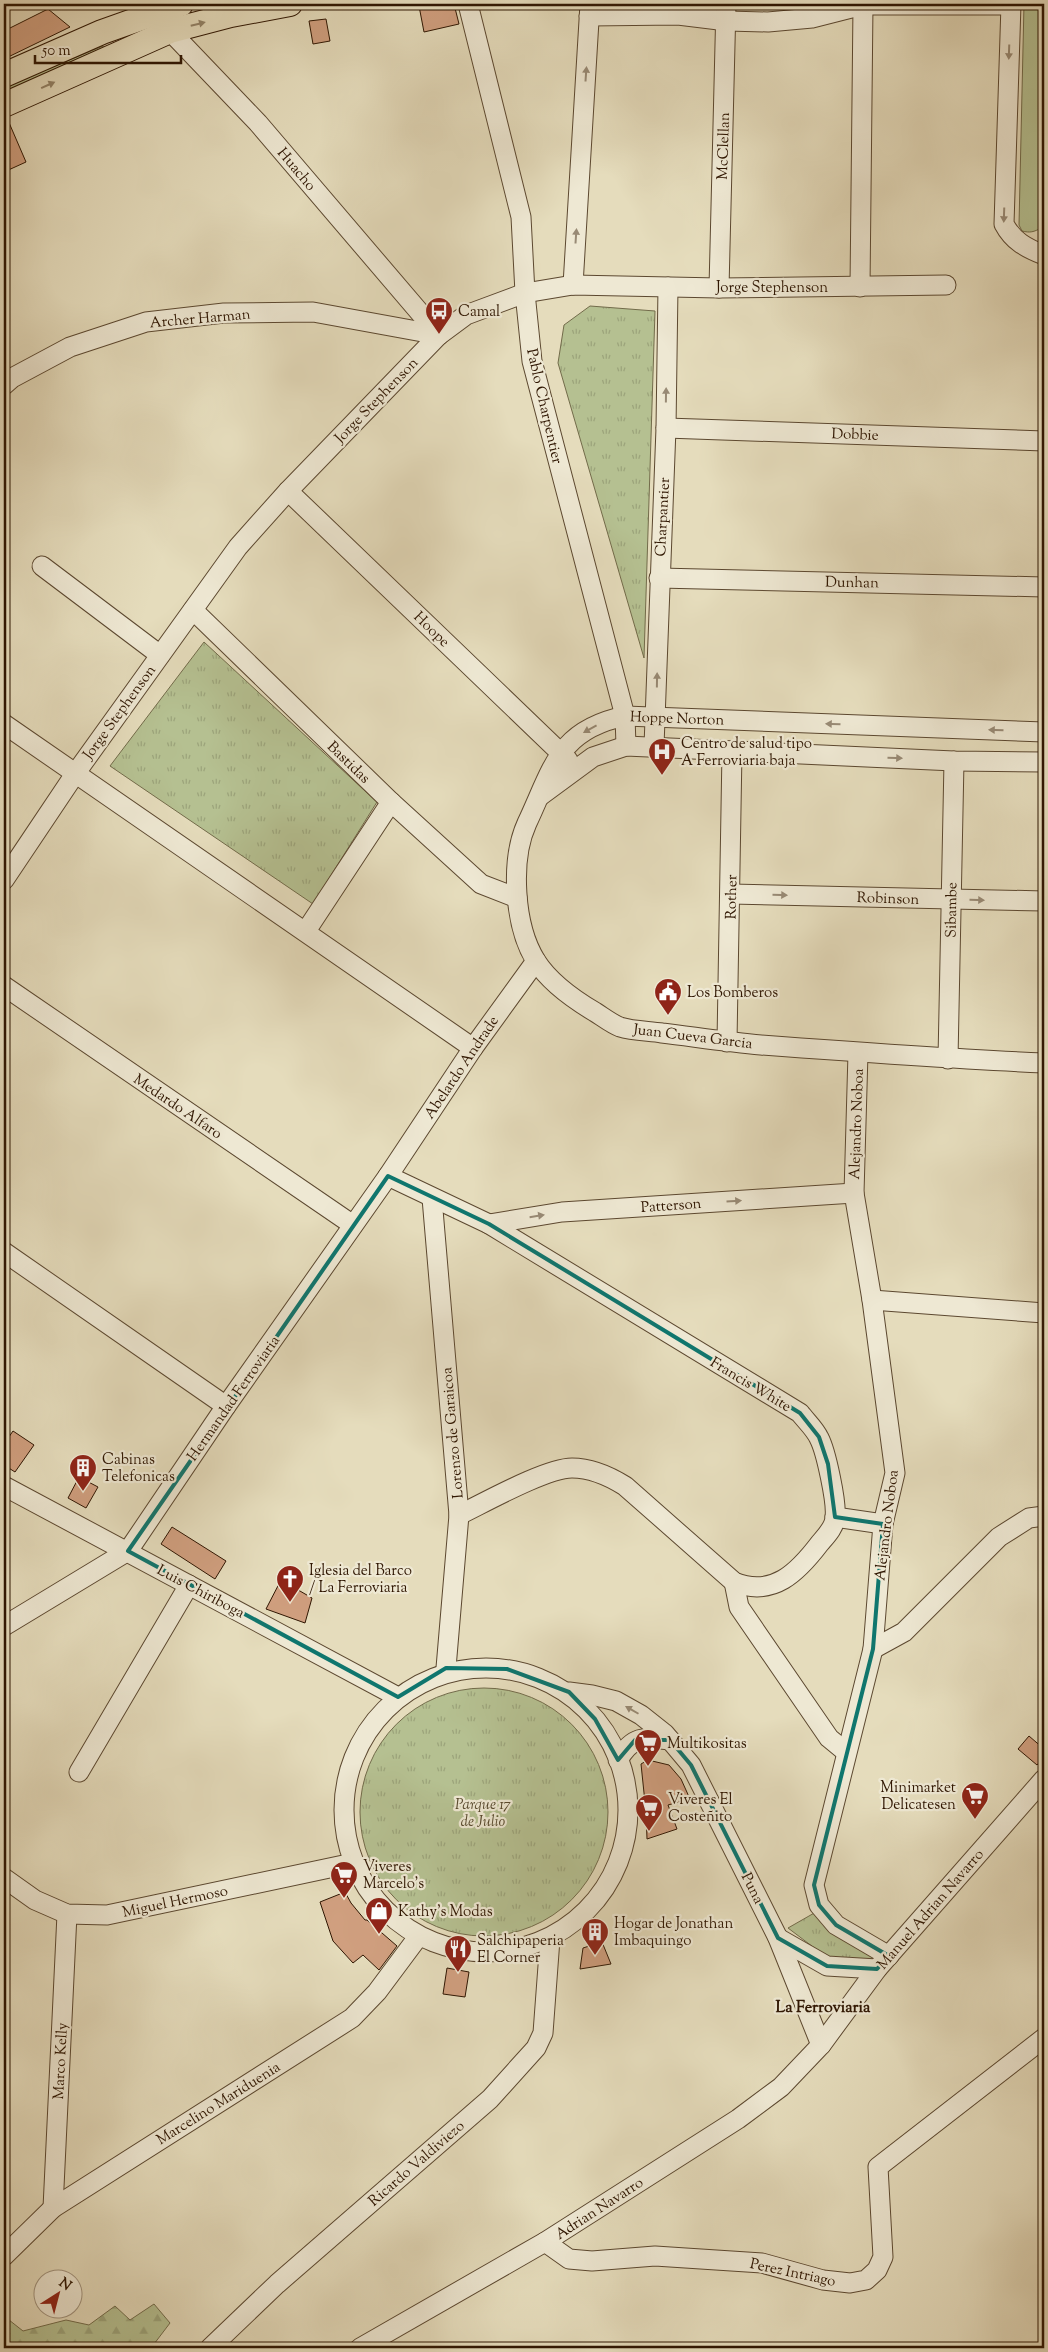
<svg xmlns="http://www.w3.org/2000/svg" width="1048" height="2352" viewBox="0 0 1048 2352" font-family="'Sorts Mill Goudy',serif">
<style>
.grass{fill:#b5c091;stroke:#726b4a}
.forest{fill:url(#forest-firs);stroke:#726b4a}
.park{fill:url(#park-tufts);stroke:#726b4a}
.building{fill:#d09f7f;stroke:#2f1602}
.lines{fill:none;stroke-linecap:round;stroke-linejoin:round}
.minor-casing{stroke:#5c4830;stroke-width:21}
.major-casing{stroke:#2f1602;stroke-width:26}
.minor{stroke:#eee8d3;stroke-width:19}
.major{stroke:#e5dcbc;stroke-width:24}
.oneway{fill:#938368}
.oneway2{fill:#988a75}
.marked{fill:none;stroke:#0f766e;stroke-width:4;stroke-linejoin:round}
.labels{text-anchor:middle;stroke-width:4.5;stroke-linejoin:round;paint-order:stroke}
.street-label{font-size:15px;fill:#2f1602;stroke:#eee8d3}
.poi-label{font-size:15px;fill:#2f1602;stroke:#eee8d3;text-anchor:start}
.park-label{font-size:15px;font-style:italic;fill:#57492d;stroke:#eee8d3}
.neighbourhood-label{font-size:16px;font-weight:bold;fill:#2f1602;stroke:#eee8d3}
</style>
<defs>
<pattern id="forest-firs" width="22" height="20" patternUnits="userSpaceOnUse" patternTransform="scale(1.25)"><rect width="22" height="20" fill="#b5c091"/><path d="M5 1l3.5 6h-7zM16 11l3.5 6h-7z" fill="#9ca47b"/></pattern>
<pattern id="park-tufts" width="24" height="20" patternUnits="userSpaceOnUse" patternTransform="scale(1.25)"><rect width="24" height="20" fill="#b5c091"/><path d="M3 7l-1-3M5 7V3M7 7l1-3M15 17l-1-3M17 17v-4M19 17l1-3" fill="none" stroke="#9ca47b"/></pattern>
</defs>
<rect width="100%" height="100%" fill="#e5dcbc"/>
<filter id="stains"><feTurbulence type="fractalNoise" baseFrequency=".004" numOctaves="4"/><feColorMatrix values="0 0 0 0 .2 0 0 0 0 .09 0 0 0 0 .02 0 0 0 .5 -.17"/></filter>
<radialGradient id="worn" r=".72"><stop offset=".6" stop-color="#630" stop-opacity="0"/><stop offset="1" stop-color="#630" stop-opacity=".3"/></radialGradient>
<g class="grass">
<path d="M1024,4h20v113l-3,111c-7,4 -11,5 -19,3l-3,-6z"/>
<polygon points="103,46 106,54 4,97 4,87"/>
</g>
<polygon class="forest" points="154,2304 170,2323 151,2348 4,2348 4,2316 23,2331 66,2320 89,2325 115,2306 130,2320"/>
<g class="park">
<polygon points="590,306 655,311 644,658 558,363 564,325"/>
<polygon points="204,642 377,802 313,904 110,766"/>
<circle cx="484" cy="1812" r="124"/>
<polygon points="816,1912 881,1957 869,1963 829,1959 788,1928"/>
</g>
<g class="building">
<polygon points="428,4 454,4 459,24 424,32 419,6"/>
<polygon points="48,9 70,27 4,59 4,31"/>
<polygon points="326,19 330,41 313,44 309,21"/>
<polygon points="7,118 26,162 4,172 4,119"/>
<polygon points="13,1431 34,1445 15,1472 4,1465 4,1444"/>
<polygon points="79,1477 98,1487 86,1508 68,1498"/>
<polygon points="172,1527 226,1561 215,1579 161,1544"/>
<polygon points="281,1580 312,1598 305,1623 266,1609"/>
<polygon points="1029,1736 1044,1749 1044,1757 1037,1765 1018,1749"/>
<polygon points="648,1760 669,1765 681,1779 690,1799 668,1805 677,1829 647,1839 646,1812 641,1764"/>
<polygon points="345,1892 351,1903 365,1920 367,1920 397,1946 379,1970 363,1955 353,1963 333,1941 320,1902"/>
<polygon points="602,1942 611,1964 580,1969 583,1948"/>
<polygon points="447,1968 469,1972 465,1997 443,1994"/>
</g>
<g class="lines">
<defs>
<g id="minor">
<polyline points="468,4 521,217 525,293 532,361 625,716 626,746"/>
<path d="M1011,4l-7,220c9,17 22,24 40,31"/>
<polyline points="589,16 678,15 727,21 768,22 812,18 863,5 1011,5"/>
<polyline points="159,25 170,31 258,123 439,335"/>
<polyline points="573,285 590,4"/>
<polyline points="860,287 863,5"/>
<polyline points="719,288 726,4"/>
<polyline points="4,385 12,378 70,347 146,322 224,313 313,312 439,335"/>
<polyline points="666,428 1044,441"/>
<polyline points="288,491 568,760"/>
<polyline points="42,566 160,655"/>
<polyline points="659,578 1044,587"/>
<polyline points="193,610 391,802 481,884 517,898"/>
<polyline points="4,724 473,1048"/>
<path d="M1044,732l-419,-16c-67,14 -72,52 -98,107 -17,37 -13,103 9,138 14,22 37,38 59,51 8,5 17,12 25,15 13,4 29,4 42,6 33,4 66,9 99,12 94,7 189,14 283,18"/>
<polyline points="654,746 666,428 668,287"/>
<polyline points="540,796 593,757 626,746 954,761 1044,762"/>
<polyline points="4,880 75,774 238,547 288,491 439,335 466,315 525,293 573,285 719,288 946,285"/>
<polyline points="731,894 1044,901"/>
<polyline points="306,931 391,802"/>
<polyline points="4,986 353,1225"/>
<polyline points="727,1042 732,751"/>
<polyline points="858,1053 854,1193 872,1300 895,1473 883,1524 873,1649 814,1885 819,1905 836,1925 889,1956"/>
<polyline points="948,1059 954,761"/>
<path d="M388,1176l101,48 311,189c6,8 15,16 19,25 7,13 18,65 16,79 0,10 -9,19 -15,26 -22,29 -47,55 -86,39l-109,-96c-16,-10 -34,-18 -53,-18 -26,0 -88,35 -113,47"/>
<polyline points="432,1198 459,1515 446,1668"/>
<polyline points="489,1224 562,1212 854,1193"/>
<polyline points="4,1252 226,1406"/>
<polyline points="872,1300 1044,1313"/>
<polyline points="4,1486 398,1697"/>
<polyline points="835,1517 883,1524"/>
<polyline points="734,1582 739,1607 829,1738 846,1752"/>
<polyline points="4,1626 128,1551 226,1406 388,1176 473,1048 536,961"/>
<polyline points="873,1649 904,1632 999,1537 1029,1518 1044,1516"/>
<circle cx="486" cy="1810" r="142"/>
<polyline points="569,1692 592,1695 616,1701 641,1715 665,1734 691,1765 778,1938 821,2045"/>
<path d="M618,1760c15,-25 26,-23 52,-20"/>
<polyline points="79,1772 189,1585"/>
<polyline points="4,1878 35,1900 67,1914 107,1915 353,1863"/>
<polyline points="778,1938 827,1966 877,1969"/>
<polyline points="53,2208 67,1914"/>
<polyline points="545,2242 569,2259 592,2261 655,2256 762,2263 823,2280 850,2283 866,2280 877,2270 883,2257 878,2167 1044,2038"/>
<polyline points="4,2256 53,2208 352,2018 377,1992 418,1937"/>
<polyline points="210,2348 277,2284 490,2099 536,2048 543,2033 550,1939"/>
<polyline points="360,2348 545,2242 738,2119 781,2087 821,2045 877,1969 1044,1779"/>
</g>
<g id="major">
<polyline points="4,75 102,32 181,4"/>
<polyline points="4,105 170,31 231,15 290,4"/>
</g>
</defs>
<use href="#minor" class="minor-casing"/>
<use href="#major" class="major-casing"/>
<use href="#minor" class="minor"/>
<use href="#major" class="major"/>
</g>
<defs><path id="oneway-solid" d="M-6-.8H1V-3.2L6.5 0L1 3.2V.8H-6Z" transform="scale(1.25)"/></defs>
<g class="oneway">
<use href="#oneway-solid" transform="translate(198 24) rotate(-14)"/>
<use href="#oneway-solid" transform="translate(48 85) rotate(-24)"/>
</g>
<g class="oneway2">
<use href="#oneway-solid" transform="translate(1009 52) rotate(92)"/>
<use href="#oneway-solid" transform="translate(586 74) rotate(-86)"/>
<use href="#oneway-solid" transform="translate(1004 215) rotate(92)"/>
<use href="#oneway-solid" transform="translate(576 236) rotate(-86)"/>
<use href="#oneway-solid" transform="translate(666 395) rotate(-89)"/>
<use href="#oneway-solid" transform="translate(657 680) rotate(-89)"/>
<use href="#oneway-solid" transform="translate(833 724) rotate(-178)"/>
<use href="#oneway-solid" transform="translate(590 729) rotate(151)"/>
<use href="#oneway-solid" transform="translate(996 730) rotate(-178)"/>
<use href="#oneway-solid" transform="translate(895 758) rotate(2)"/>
<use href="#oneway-solid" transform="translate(780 895) rotate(2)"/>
<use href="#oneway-solid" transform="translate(977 900) rotate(1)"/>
<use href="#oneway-solid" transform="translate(734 1201) rotate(-4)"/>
<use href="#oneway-solid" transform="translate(537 1216) rotate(-9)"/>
<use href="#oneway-solid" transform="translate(632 1710) rotate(-150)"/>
</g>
<path class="marked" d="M388,1176l101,48 311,189 19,24 9,27 7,53 48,7 -10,125 -59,236 5,20 17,20 53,31 -12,13 -50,-3 -49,-28 -87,-173 -21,-25h-35l-17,20 -23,-41 -26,-27 -62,-23 -61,-1 -48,29 -270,-146z"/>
<defs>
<symbol id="bus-pin" viewBox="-11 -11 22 30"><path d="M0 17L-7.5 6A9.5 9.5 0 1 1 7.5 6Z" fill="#8f2418" stroke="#eee8d3"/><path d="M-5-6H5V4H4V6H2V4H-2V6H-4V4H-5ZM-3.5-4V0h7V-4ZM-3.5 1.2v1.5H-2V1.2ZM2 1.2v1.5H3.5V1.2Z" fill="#fff"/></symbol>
<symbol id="hospital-pin" viewBox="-11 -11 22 30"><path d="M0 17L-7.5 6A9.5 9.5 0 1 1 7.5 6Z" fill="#8f2418" stroke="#eee8d3"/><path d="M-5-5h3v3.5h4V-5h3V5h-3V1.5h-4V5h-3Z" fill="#fff"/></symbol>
<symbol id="civic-pin" viewBox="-11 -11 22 30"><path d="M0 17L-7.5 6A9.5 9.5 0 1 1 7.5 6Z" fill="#8f2418" stroke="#eee8d3"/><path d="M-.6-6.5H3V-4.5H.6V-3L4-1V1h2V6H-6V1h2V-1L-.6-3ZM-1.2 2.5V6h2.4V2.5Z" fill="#fff"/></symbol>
<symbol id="building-pin" viewBox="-11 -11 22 30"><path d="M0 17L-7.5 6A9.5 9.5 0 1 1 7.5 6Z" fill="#8f2418" stroke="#eee8d3"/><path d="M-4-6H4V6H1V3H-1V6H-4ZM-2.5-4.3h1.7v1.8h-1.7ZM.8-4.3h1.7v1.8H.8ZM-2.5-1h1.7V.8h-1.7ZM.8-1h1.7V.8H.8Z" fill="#fff"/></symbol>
<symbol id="church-pin" viewBox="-11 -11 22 30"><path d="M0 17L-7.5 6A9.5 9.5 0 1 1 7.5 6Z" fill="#8f2418" stroke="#eee8d3"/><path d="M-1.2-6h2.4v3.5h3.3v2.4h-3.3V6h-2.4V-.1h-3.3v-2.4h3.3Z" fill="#fff"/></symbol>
<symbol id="supermarket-pin" viewBox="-11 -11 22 30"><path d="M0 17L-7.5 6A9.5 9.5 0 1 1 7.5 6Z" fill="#8f2418" stroke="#eee8d3"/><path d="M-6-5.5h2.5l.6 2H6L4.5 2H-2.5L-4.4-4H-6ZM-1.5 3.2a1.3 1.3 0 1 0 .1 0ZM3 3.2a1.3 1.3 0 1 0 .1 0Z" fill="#fff"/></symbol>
<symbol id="shop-pin" viewBox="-11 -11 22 30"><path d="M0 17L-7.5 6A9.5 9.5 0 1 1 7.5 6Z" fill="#8f2418" stroke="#eee8d3"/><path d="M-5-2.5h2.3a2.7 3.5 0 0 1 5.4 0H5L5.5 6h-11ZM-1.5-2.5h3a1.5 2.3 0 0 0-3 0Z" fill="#fff"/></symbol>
<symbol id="restaurant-pin" viewBox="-11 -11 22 30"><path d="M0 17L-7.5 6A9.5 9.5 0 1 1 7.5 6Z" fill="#8f2418" stroke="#eee8d3"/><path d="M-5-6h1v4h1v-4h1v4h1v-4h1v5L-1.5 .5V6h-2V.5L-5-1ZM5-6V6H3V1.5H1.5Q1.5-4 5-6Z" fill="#fff"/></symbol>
</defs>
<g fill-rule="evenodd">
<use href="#bus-pin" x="423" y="295" width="32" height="43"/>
<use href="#hospital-pin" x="646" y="736" width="32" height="43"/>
<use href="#civic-pin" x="652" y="976" width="32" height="43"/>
<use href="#building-pin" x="67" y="1452" width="32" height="43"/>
<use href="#church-pin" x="274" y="1563" width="32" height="43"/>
<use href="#supermarket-pin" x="632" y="1727" width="32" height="43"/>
<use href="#supermarket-pin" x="959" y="1780" width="32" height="43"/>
<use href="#supermarket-pin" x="633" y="1792" width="32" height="43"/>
<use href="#supermarket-pin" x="328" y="1859" width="32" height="43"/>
<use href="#shop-pin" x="363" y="1895" width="32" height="43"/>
<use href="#building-pin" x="579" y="1916" width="32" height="43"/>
<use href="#restaurant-pin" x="442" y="1933" width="32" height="43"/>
</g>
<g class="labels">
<g class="street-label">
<text transform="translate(723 146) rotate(-88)" y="5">McClellan</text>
<text transform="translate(297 169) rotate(50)" y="5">Huacho</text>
<text x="772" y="292">Jorge Stephenson</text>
<text transform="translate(200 318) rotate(-5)" y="5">Archer Harman</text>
<text transform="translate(376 400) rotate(-46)" y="5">Jorge Stephenson</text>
<text transform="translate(545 406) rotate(77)" y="5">Pablo Charpentier</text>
<text transform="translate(855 434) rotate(2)" y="5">Dobbie</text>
<text transform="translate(662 517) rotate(-87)" y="5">Charpantier</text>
<text transform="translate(852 582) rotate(1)" y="5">Dunhan</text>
<text transform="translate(432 629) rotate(44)" y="5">Hoope</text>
<text transform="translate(119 712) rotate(-54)" y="5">Jorge Stephenson</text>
<text transform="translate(677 718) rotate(2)" y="5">Hoppe Norton</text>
<text transform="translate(349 762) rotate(44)" y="5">Bastidas</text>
<text transform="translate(731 897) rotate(-89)" y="5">Rother</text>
<text transform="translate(888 898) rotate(2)" y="5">Robinson</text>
<text transform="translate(951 910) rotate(-89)" y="5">Sibambe</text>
<text transform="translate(693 1036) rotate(7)" y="5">Juan Cueva Garcia</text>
<text transform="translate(461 1067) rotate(-56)" y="5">Abelardo Andrade</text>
<text transform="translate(178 1106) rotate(34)" y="5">Medardo Alfaro</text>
<text transform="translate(856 1124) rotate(-88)" y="5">Alejandro Noboa</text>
<text transform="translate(671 1205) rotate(-4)" y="5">Patterson</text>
<text transform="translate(751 1384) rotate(31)" y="5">Francis White</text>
<text transform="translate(233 1398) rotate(-55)" y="5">Hermandad Ferroviaria</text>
<text transform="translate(452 1433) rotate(-95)" y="5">Lorenzo de Garaicoa</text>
<text transform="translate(886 1525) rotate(-83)" y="5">Alejandro Noboa</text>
<text transform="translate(201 1591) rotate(28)" y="5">Luis Chiriboga</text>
<text transform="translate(753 1888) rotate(63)" y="5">Puna</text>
<text transform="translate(175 1901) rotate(-12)" y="5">Miguel Hermoso</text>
<text transform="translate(930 1909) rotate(-49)" y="5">Manuel Adrian Navarro</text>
<text transform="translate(60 2061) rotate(-87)" y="5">Marco Kelly</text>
<text transform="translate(218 2103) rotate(-32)" y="5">Marcelino Mariduenia</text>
<text transform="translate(416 2163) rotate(-41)" y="5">Ricardo Valdiviezo</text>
<text transform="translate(599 2208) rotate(-33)" y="5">Adrian Navarro</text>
<text transform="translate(793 2272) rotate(12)" y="5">Perez Intriago</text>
</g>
<g class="poi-label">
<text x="458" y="316">Camal</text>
<text x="681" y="748">Centro de salud tipo<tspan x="681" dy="17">A Ferroviaria baja</tspan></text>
<text x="687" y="997">Los Bomberos</text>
<text x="102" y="1464">Cabinas<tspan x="102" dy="17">Telefonicas</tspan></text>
<text x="309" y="1575">Iglesia del Barco<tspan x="309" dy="17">/ La Ferroviaria</tspan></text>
<text x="667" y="1748">Multikositas</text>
<text x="956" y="1792" text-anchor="end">Minimarket<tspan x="956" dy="17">Delicatesen</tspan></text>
<text x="668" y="1804">Viveres El<tspan x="668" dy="17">Costeñito</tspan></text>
<text x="363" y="1871">Viveres<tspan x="363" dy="17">Marcelo's</tspan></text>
<text x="398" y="1916">Kathy's Modas</text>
<text x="614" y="1928">Hogar de Jonathan<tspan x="614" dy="17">Imbaquingo</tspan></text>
<text x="477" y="1945">Salchipaperia<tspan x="477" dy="17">El Corner</tspan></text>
</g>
<g class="park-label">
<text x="483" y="1809">Parque 17<tspan x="483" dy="17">de Julio</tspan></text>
</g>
<g class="neighbourhood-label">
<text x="823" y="2012">La Ferroviaria</text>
</g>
</g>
<rect width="1048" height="2352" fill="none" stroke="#e5dcbc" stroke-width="20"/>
<rect x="5" y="5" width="1038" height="2342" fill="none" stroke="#2f1602" stroke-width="2.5"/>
<rect x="10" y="10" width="1028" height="2332" fill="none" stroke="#2f1602"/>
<g transform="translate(58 2294) rotate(36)"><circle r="24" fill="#eee8d3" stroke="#a2947f"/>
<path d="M0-4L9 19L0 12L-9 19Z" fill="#8f2418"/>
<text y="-8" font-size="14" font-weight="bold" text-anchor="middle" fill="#2f1602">N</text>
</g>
<path d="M35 55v8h146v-8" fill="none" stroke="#2f1602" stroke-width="2.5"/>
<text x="42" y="55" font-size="15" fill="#2f1602" stroke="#eee8d3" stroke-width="4" paint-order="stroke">50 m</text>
<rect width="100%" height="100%" filter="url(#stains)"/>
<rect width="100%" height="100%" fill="url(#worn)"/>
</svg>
